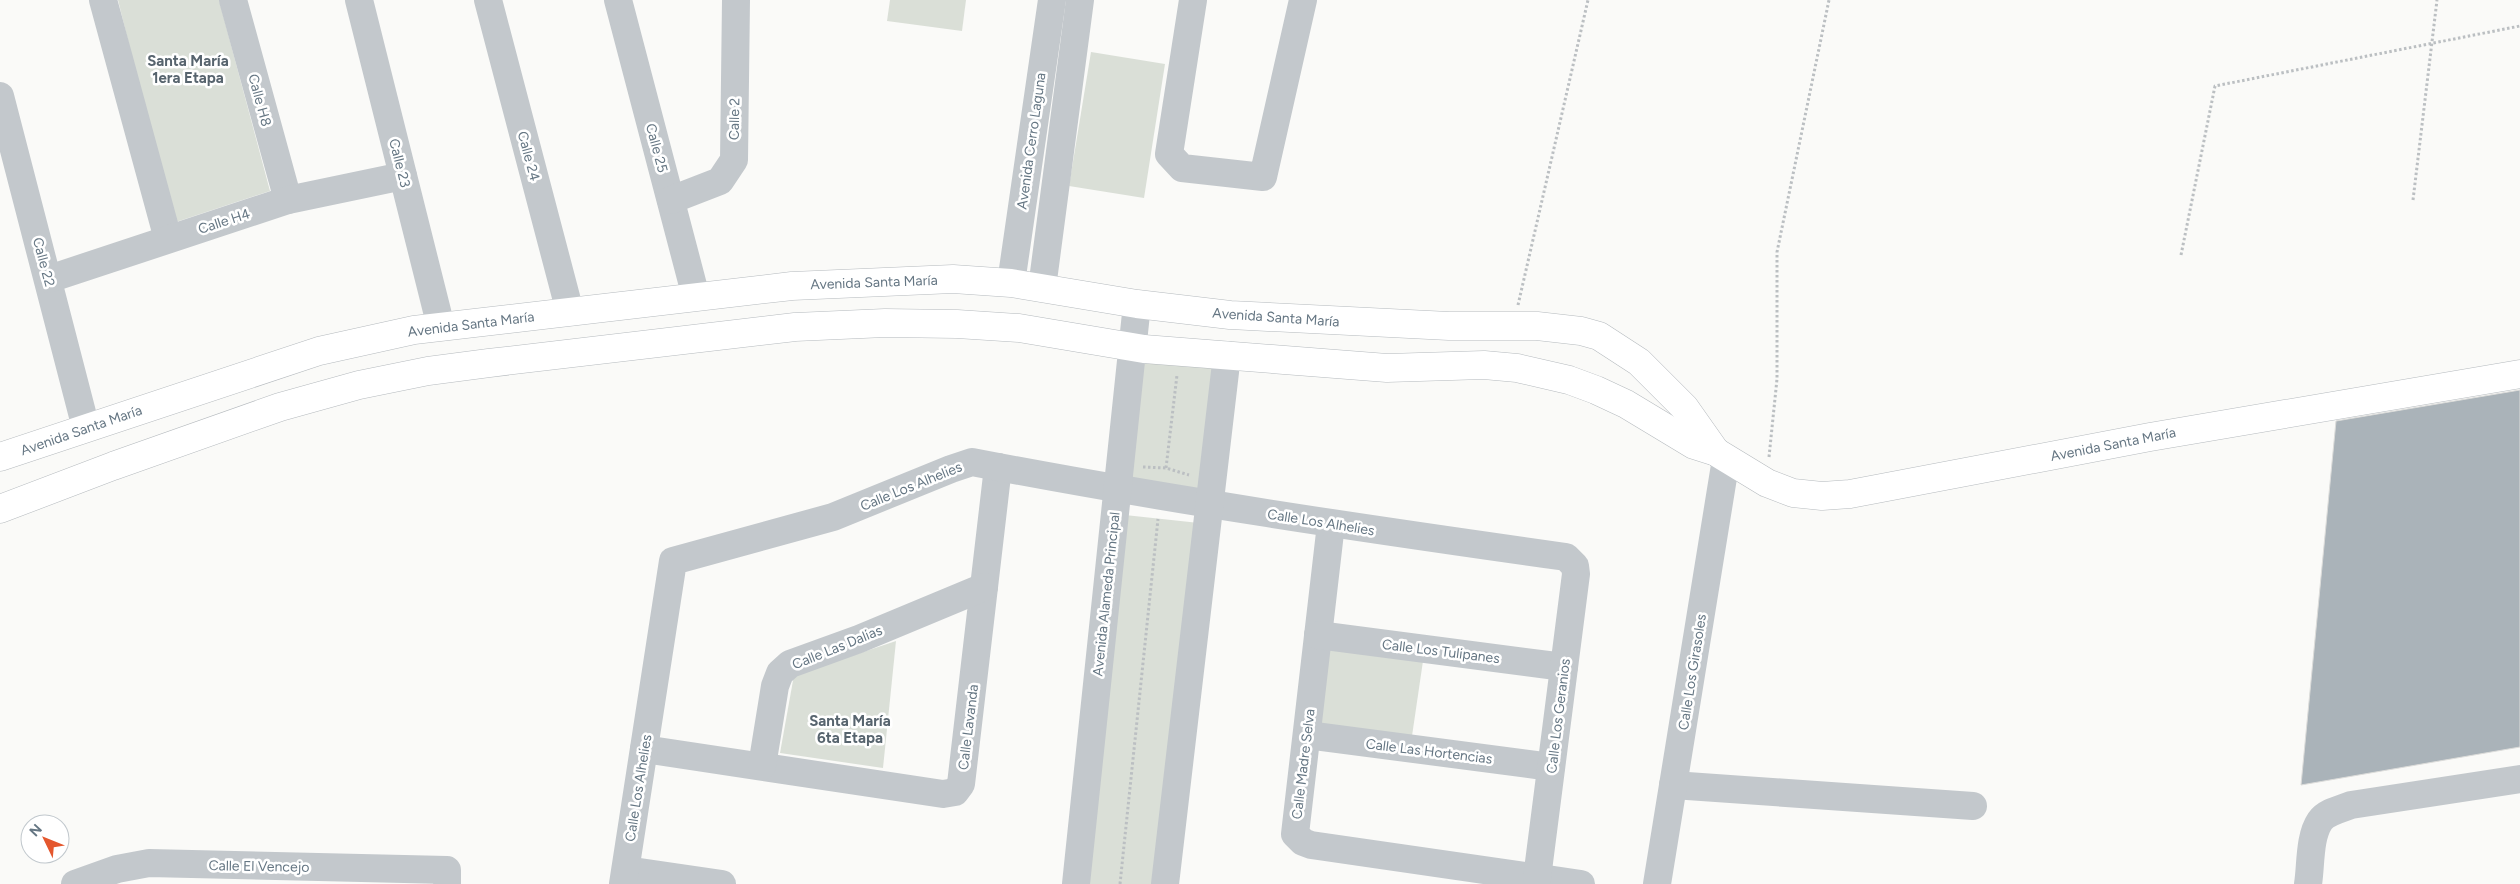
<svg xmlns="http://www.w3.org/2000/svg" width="2520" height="884" viewBox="0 0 2520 884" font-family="Figtree,sans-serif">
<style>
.green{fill:#dadfd7}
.building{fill:#aab3b9;stroke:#dcdcda}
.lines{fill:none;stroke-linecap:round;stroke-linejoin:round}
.major-casing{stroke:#b5babe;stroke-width:29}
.path{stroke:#bbbfc2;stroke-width:3;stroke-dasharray:2.5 2.5;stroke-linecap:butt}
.minor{stroke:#c3c8cc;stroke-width:28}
.major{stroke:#fff;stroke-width:28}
.labels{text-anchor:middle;stroke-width:5;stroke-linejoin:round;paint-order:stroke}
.street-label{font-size:14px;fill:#657683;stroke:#fff}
.neighbourhood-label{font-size:15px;font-weight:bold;fill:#57646e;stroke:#fff}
</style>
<rect width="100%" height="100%" fill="#fafaf8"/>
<g class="green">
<polygon points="118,0 219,0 270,191 173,223"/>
<polygon points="890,0 966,0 962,31 887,21"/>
<polygon points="1091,52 1165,64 1144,198 1069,186"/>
<polygon points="1142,356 1217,365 1202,489 1126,481"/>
<polygon points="1125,515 1199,523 1158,884 1083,884"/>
<polygon points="896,641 883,768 780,753 794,675"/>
<polygon points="1329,648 1423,661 1412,736 1318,723"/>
</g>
<polygon class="building" points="2520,390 2520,747 2301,785 2336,421"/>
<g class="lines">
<defs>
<g id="major">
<polyline points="0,457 319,351 414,330 792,286 953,279 1011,283 1137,304 1230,315 1449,326 1537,326 1581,331 1599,336 1639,362 1685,408 1716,452"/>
<polyline points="0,509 113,466 280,407 359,385 428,371 489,363 795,327 885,323 957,324 1019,328 1144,349 1387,368 1484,365 1517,368 1569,380 1596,390 1626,404 1694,445 1716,452 1767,483 1793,493 1822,496 1850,494 2150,437 2520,374"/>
</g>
</defs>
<use href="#major" class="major-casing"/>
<g class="path">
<polyline points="2413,200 2437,0"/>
<polyline points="2181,255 2215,86 2520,26"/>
<polyline points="1518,305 1588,0"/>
<polyline points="1769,457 1777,379 1777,252 1829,0"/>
<polyline points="1143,467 1166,468 1189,475"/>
<polyline points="1166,468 1177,375"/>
<polyline points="1120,884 1158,519"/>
</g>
<g class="minor">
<polyline points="103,0 168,239"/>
<polyline points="233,0 288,200"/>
<polyline points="359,0 441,327"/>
<polyline points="488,0 570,312"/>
<polyline points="618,0 696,297"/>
<polyline points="1193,0 1169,154 1182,168 1263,177 1303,0"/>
<polyline points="0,96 86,428"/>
<polyline points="671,200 720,181 734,160 736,0"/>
<polyline points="49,279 288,200 403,176"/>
<polyline points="1011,283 1052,0"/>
<polyline points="1042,288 1080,0"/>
<polyline points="1331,524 1295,834 1303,842 1311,845 1581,884"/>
<polyline points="1318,635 1564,667"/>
<polyline points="1307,735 1551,767"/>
<polyline points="644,749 943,794 955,792 961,784 998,467"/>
<polyline points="762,766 775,686 780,673 790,664 859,639 984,587"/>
<polyline points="1673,785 1973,806"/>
<polyline points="626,870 722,884"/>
<polyline points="75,884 117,869 149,863 447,870 447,884"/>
<path d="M623,884l50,-323 160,-44 118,-48 21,-7c197,38 395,67 594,95l9,9 1,8 -39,304"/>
<polyline points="1076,884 1137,304"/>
<polyline points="1165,884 1227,355"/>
<polyline points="1657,884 1726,459"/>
<path d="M2308,884c3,-18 1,-47 12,-63 6,-9 21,-12 31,-16l169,-26"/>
</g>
<use href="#major" class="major"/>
</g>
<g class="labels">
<g class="street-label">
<text transform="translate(260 100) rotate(75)" y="5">Calle H8</text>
<text transform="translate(734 119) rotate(-89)" y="5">Calle 2</text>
<text transform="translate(1031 141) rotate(-82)" y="5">Avenida Cerro Laguna</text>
<text transform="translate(657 148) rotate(75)" y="5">Calle 25</text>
<text transform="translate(529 156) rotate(75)" y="5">Calle 24</text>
<text transform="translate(400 163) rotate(76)" y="5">Calle 23</text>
<text transform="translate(224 221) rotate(-18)" y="5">Calle H4</text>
<text transform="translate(44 262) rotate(75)" y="5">Calle 22</text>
<text transform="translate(874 282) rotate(-2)" y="5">Avenida Santa María</text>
<text transform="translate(1276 317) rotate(4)" y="5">Avenida Santa María</text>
<text transform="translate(471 324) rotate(-7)" y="5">Avenida Santa María</text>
<text transform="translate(81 430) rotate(-19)" y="5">Avenida Santa María</text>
<text transform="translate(2113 444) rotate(-11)" y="5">Avenida Santa María</text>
<text transform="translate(911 486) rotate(-22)" y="5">Calle Los Alhelies</text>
<text transform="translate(1321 522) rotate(9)" y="5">Calle Los Alhelies</text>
<text transform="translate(1106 594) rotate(-84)" y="5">Avenida Alameda Principal</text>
<text transform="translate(837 647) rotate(-22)" y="5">Calle Las Dalias</text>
<text transform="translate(1441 651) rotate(7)" y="5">Calle Los Tulipanes</text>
<text transform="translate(1692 672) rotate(-81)" y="5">Calle Los Girasoles</text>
<text transform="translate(1558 716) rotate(-83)" y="5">Calle Los Geranios</text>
<text transform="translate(968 727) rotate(-83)" y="5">Calle Lavanda</text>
<text transform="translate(1429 751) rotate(7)" y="5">Calle Las Hortencias</text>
<text transform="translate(1303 764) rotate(-83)" y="5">Calle Madre Selva</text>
<text transform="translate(638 788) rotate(-81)" y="5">Calle Los Alhelies</text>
<text transform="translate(259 866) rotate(1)" y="5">Calle El Vencejo</text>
</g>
<g class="neighbourhood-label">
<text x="188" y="66">Santa María<tspan x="188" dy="17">1era Etapa</tspan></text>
<text x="850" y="726">Santa María<tspan x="850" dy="17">6ta Etapa</tspan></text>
</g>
</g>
<g transform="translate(45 839) rotate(313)"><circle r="24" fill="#ffffff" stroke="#c1c8cd"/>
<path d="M0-4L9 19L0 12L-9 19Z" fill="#e4572e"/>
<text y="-8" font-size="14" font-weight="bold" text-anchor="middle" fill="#657683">N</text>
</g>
</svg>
